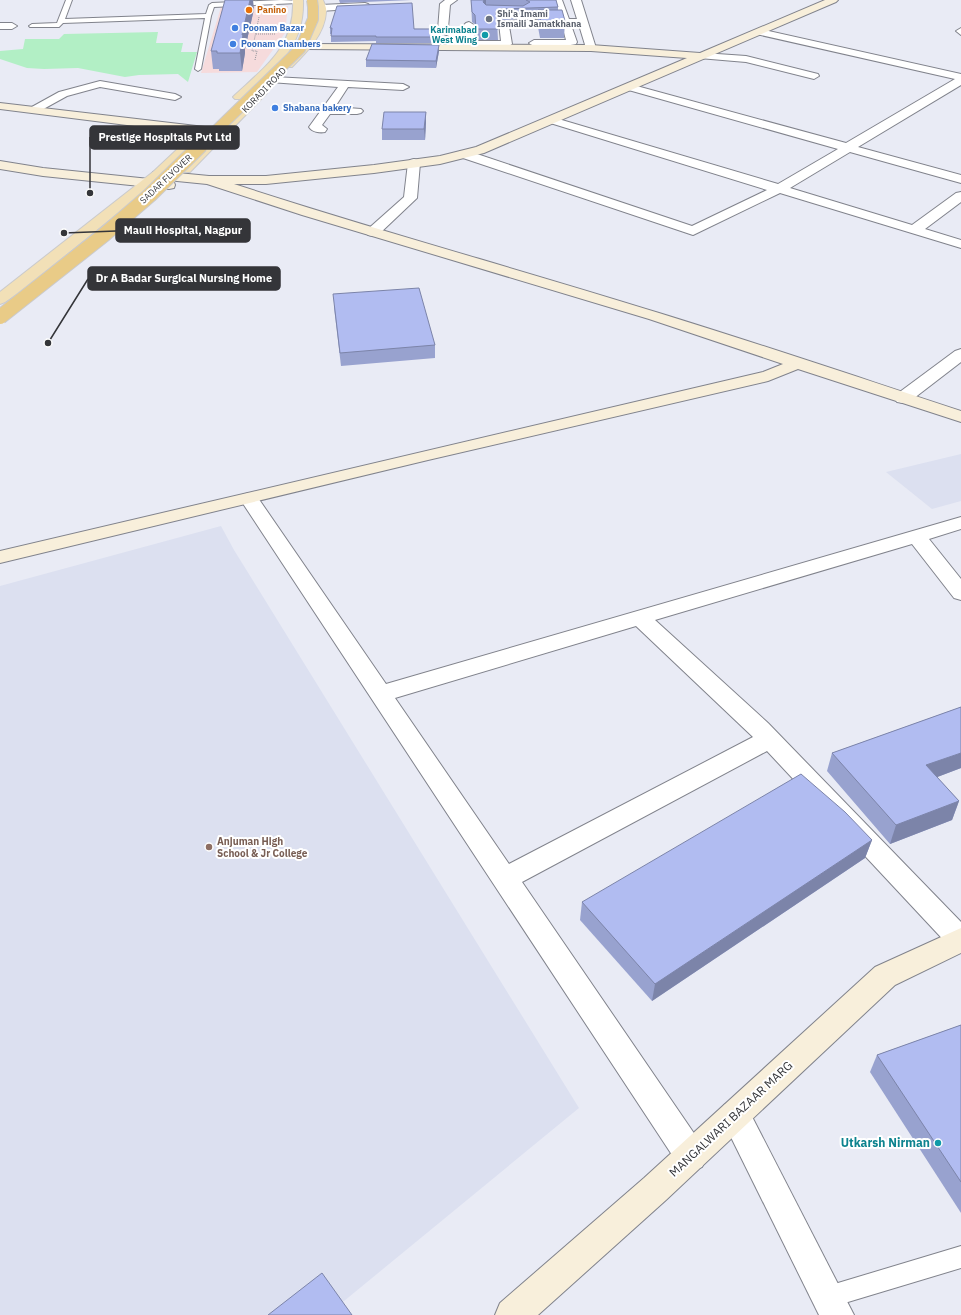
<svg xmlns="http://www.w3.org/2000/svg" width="961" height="1315" viewBox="0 0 961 1315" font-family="'IBM Plex Sans',sans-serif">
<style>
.commercial{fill:#f6dbdc}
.built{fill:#dce0f0}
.green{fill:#b2efc5}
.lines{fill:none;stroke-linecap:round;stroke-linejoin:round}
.lane-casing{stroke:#81838c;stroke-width:2}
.street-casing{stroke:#81838c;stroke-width:2}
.secondary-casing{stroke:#81838c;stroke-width:2}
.primary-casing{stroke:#cacacc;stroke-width:2}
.path{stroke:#92949b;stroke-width:1;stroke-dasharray:1 1;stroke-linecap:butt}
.lane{fill:#fff;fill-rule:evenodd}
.street{fill:#fff;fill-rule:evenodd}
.secondary{fill:#f8efdb;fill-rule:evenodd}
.primary{fill:#f2e0b7;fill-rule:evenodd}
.highway-bridge-far1-casing{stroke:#cacacc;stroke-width:12;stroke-linecap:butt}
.highway-bridge-casing{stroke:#cacacc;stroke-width:16;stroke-linecap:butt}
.highway-bridge-far1{stroke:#e9cb87;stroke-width:10}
.highway-bridge{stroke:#e9cb87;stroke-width:14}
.wall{fill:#98a2cf}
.shaded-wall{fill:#7c84a9}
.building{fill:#b1bcf1;stroke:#7c84a9}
.food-dot{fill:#e8710a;stroke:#fff;stroke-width:1.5}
.worship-dot{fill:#6b7280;stroke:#fff;stroke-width:1.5}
.shop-dot{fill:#3f7fe0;stroke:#fff;stroke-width:1.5}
.culture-dot{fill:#0f9aa8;stroke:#fff;stroke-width:1.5}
.education-dot{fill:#8d6e63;stroke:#fff;stroke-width:1.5}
.labels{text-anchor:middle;stroke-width:4;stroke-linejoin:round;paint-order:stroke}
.far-food-label{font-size:9px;font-weight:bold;fill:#c56008;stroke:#fff;text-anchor:start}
.far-worship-label{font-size:9px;font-weight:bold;fill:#5b616d;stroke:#fff;text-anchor:start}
.far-shop-label{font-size:9px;font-weight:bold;fill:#366cbe;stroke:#fff;text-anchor:start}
.far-culture-label{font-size:9px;font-weight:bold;fill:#0d838f;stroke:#fff;text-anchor:end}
.far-street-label{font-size:9px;fill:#343539;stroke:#fff}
.education-label{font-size:10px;font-weight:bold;fill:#785e54;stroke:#fff;text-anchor:start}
.near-street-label{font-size:12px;fill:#343539;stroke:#fff}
.near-culture-label{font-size:12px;font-weight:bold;fill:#0d838f;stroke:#fff;text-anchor:end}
.leader{fill:none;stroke:#343539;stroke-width:1.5}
.callout-dot{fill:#343539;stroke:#fff;stroke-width:1.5}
.callout{fill:#343539;stroke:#343539;stroke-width:1.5}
.callout-label{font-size:11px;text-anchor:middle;font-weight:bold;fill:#fff}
</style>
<rect width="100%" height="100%" fill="#e9ebf5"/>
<polygon class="commercial" points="288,6 285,33 257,72 201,73 221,7"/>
<g class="built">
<polygon points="961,454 961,501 932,509 886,472"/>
<polygon points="221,526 234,550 579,1108 327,1315 0,1315 0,586"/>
</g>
<polygon class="green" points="158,32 156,43 183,43 181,52 197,52 188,82 178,74 139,75 125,77 78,68 44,69 27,68 0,59 0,51 23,49 25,39 59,39 64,34"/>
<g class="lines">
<defs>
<g id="lane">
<polygon points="66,0 72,0 65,19 206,14 209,5 212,3 281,0 301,1 298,3 214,7 211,16 201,69 198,71 195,69 205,18 63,23 59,27 30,27 29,26 32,24 57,23"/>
<polygon points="961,28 961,35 956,31"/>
<polygon points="961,1246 961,1268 828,1308 820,1305 817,1297 820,1289 828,1286"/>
</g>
<g id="street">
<path d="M445,0h12l-7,5 -2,23c13,5 11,6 10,19l-5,3 -5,-3 1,-11 -10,-4 -1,-2 2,-26z"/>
<path d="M556,0h6l7,19h8l-6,-19h10l15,48 -1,2h-8l-1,-2 -7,-23h-8l6,17 -1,2c-10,2 -41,6 -47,-1l5,-3h32l-4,-15 -53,1 3,18 -5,3h-37l-5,-3 -1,-19 2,-2 3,-1 5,3 1,16h26l-2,-18 2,-2 59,-2 -6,-17z"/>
<polygon points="365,3 368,4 370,6 368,8 320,11 315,8 320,5"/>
<polygon points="0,23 12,23 17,26 12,29 0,29"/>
<polygon points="760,29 961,74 961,85 858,147 961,175 961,183 850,152 790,188 912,225 956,193 961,192 961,202 925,229 961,240 961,248 780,193 693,235 460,157 458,154 460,151 468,151 692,226 767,190 547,122 545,120 547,118 555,118 778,184 838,149 625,89 623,87 629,84 633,85 846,143 955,79 756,34 755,32"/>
<polygon points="703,53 746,56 818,74 819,76 814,79 746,62 699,58 698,56"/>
<path d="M274,77l129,7 6,3 -6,3 -55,-3 -13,20 26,2 2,2 -2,2 -4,1h-27l-8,11 5,4 -2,3c-5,1 -13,0 -16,-5l29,-40 -68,-5 -1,-2z"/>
<polygon points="100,81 175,94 181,97 175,100 100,87 67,96 38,112 30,112 28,110 30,108 59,92"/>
<polygon points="414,159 418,160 420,163 417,198 378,235 373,236 368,235 366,232 368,229 404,197 408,163 410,160"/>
<polygon points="961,349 961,362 909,402 903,403 897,402 894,398 897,394 955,351"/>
<path d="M249,493l7,2 130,189 575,-167v12l-32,10 32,40v21l-7,-2 -42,-54 -257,76 113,103 193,199v30l-10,-4 -184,-197 -245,131 180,263 5,11 -5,11 -11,4 -11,-4 -440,-668 2,-4zM636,626l117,111 -244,127 -114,-166z"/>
<polygon points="735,1100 746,1105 854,1315 819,1315 720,1115 724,1105"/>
</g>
<g id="secondary">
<path d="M825,0h13l-2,2 -352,151 -44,11 -66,9 -108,11h-32c141,46 284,85 425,129 101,31 201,65 302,98v11l-163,-53 -30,12 -340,79 -428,103v-12l763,-179 20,-8 -134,-45 -347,-104 -95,-31 -50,-5 -4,-1 -2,-3 2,-3 4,-1 52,5h57l108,-11 66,-9 36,-9 211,-89 -96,-7 -284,-2 -5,-3 1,-2 288,1 109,8z"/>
<polygon points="0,103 222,129 226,130 228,133 226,136 222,137 0,109"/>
<polygon points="0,161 43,168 169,181 174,182 175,185 174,188 169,189 43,176 0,169"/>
<polygon points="961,928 961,953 895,985 666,1200 538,1315 495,1315 500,1303 644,1178 875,967"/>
</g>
<g id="primary">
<path d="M293,0h10c2,47 -29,70 -60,99h-8l-2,-2 2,-2c31,-29 60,-49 58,-95z"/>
<path d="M313,0h10c1,3 4,8 3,12 -1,22 -20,41 -34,55h-8l-1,-2 1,-2c15,-14 30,-30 33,-51 0,-3 -2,-8 -4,-12z"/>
<polygon points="261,90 265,91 267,93 265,95 190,172 182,172 180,169 182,166 257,91"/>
<polygon points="204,127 208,128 210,131 208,134 161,178 21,291 5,302 0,304 0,292 153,172 200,128"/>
</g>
</defs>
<use href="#lane" class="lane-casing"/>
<use href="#street" class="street-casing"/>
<use href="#secondary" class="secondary-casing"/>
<use href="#primary" class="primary-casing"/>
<g class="path">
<polyline points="256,34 275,34"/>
<polyline points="255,60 257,51 252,51 259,17"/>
</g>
<use href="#lane" class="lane"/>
<use href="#street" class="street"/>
<use href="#secondary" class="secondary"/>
<use href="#primary" class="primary"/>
<defs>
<polyline id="highway-bridge-far1" points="200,146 300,49 313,19 313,7 312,0"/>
<polyline id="highway-bridge" points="0,317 105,234 150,195 201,145"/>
</defs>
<use href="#highway-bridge-far1" class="highway-bridge-far1-casing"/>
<use href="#highway-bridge" class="highway-bridge-casing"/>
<use href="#highway-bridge-far1" class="highway-bridge-far1"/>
<use href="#highway-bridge" class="highway-bridge"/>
</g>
<g class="wall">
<polygon points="339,0 412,0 340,3"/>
<polygon points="471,0 556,0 558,7 558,10 565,21 564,38 540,38 538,27 538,18 501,20 497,22 498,40 476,40 476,25 472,22"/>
<polygon points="254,9 245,49 245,53 242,71 219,71 219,69 213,69 211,51"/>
<polygon points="330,28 442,29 442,35 441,43 376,43 376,41 331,42 331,34 330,34"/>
<polygon points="439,51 436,68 366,67 366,60"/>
<polygon points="426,112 426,122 425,140 382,140 382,129"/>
<polygon points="334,307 435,345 435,358 341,366"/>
<polygon points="961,707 961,768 937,777 959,801 952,820 890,844 827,771 832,753"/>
<polygon points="872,840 865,858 652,1001 580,920 582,902"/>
<polygon points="961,1025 961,1213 870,1072 877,1055"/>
</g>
<g class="shaded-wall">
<polygon points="250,0 253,0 254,9 245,49 245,53 242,71 240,53 242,35"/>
<polygon points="484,0 486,0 486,9 483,2"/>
<polygon points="501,9 501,20 496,22 496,12"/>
<polygon points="442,29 442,35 441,43 441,37"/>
<polygon points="439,45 439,51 436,68 436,61"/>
<polygon points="426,112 426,122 425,140 424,129"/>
<polygon points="961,753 961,768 919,784 926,765"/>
<polygon points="959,801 952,820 890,844 896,825"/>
<polygon points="872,840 865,858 652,1001 655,984"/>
</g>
<g class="building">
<polygon points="225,0 250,0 242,35 243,35 240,53 217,53 217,51 211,51"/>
<polygon points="471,0 484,0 483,2 486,5 523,6 530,2 526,0 556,0 558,7 501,9 496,12 498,29 476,29 475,15 472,12"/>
<polygon points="412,3 414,29 442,29 441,37 376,37 376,36 331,36 332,28 330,28 337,6"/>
<polygon points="538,10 562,10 565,21 541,21"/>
<polygon points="372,44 439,45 436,61 366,60"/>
<polygon points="384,112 426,112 424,129 382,129"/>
<polygon points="419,288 435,345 340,353 333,294"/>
<polygon points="961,707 961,753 926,765 959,801 896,825 832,753"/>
<polygon points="801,774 845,812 872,840 655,984 582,902"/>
<polygon points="961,1025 961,1182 877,1055"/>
<polygon points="322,1273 352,1315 268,1315"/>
</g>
<circle class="food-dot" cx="249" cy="10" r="4"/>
<circle class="worship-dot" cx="489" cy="19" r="4"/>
<g class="shop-dot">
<circle cx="235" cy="28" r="4"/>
<circle cx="233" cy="44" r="4"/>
<circle cx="275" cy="108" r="4"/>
</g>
<g class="culture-dot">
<circle cx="485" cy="35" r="4"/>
<circle cx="938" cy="1143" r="4"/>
</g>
<circle class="education-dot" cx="209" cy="847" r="4"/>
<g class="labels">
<g class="far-food-label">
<text x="257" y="13">Panino</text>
</g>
<g class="far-worship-label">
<text x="497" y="17">Shi'a Imami<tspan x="497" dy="10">Ismaili Jamatkhana</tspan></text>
</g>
<g class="far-shop-label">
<text x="243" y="31">Poonam Bazar</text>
<text x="241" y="47">Poonam Chambers</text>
<text x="283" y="111">Shabana bakery</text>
</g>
<g class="far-culture-label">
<text x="477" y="33">Karimabad<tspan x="477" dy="10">West Wing</tspan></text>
</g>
<g class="far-street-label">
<text transform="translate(264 90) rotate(-46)" y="3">KORADI ROAD</text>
<text transform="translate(166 179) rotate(-43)" y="3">SADAR FLYOVER</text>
</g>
<g class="education-label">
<text x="217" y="845">Anjuman High<tspan x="217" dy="12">School &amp; Jr College</tspan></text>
</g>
<g class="near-street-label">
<text transform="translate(731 1119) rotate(-43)" y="4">MANGALWARI BAZAAR MARG</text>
</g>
<g class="near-culture-label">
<text x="930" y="1147">Utkarsh Nirman</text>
</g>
</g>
<path class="leader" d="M90 193L90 137M64 233L116 231M48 343L88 279"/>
<g class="callout-dot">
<circle cx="90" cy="193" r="4"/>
<circle cx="64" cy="233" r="4"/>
<circle cx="48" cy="343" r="4"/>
</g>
<g class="callout">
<rect x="90" y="126" width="149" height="23" rx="4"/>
<rect x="116" y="219" width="134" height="23" rx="4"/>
<rect x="88" y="267" width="192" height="23" rx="4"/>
</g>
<g class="callout-label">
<text x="165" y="141">Prestige Hospitals Pvt Ltd</text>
<text x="183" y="234">Mauli Hospital, Nagpur</text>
<text x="184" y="282">Dr A Badar Surgical Nursing Home</text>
</g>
</svg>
